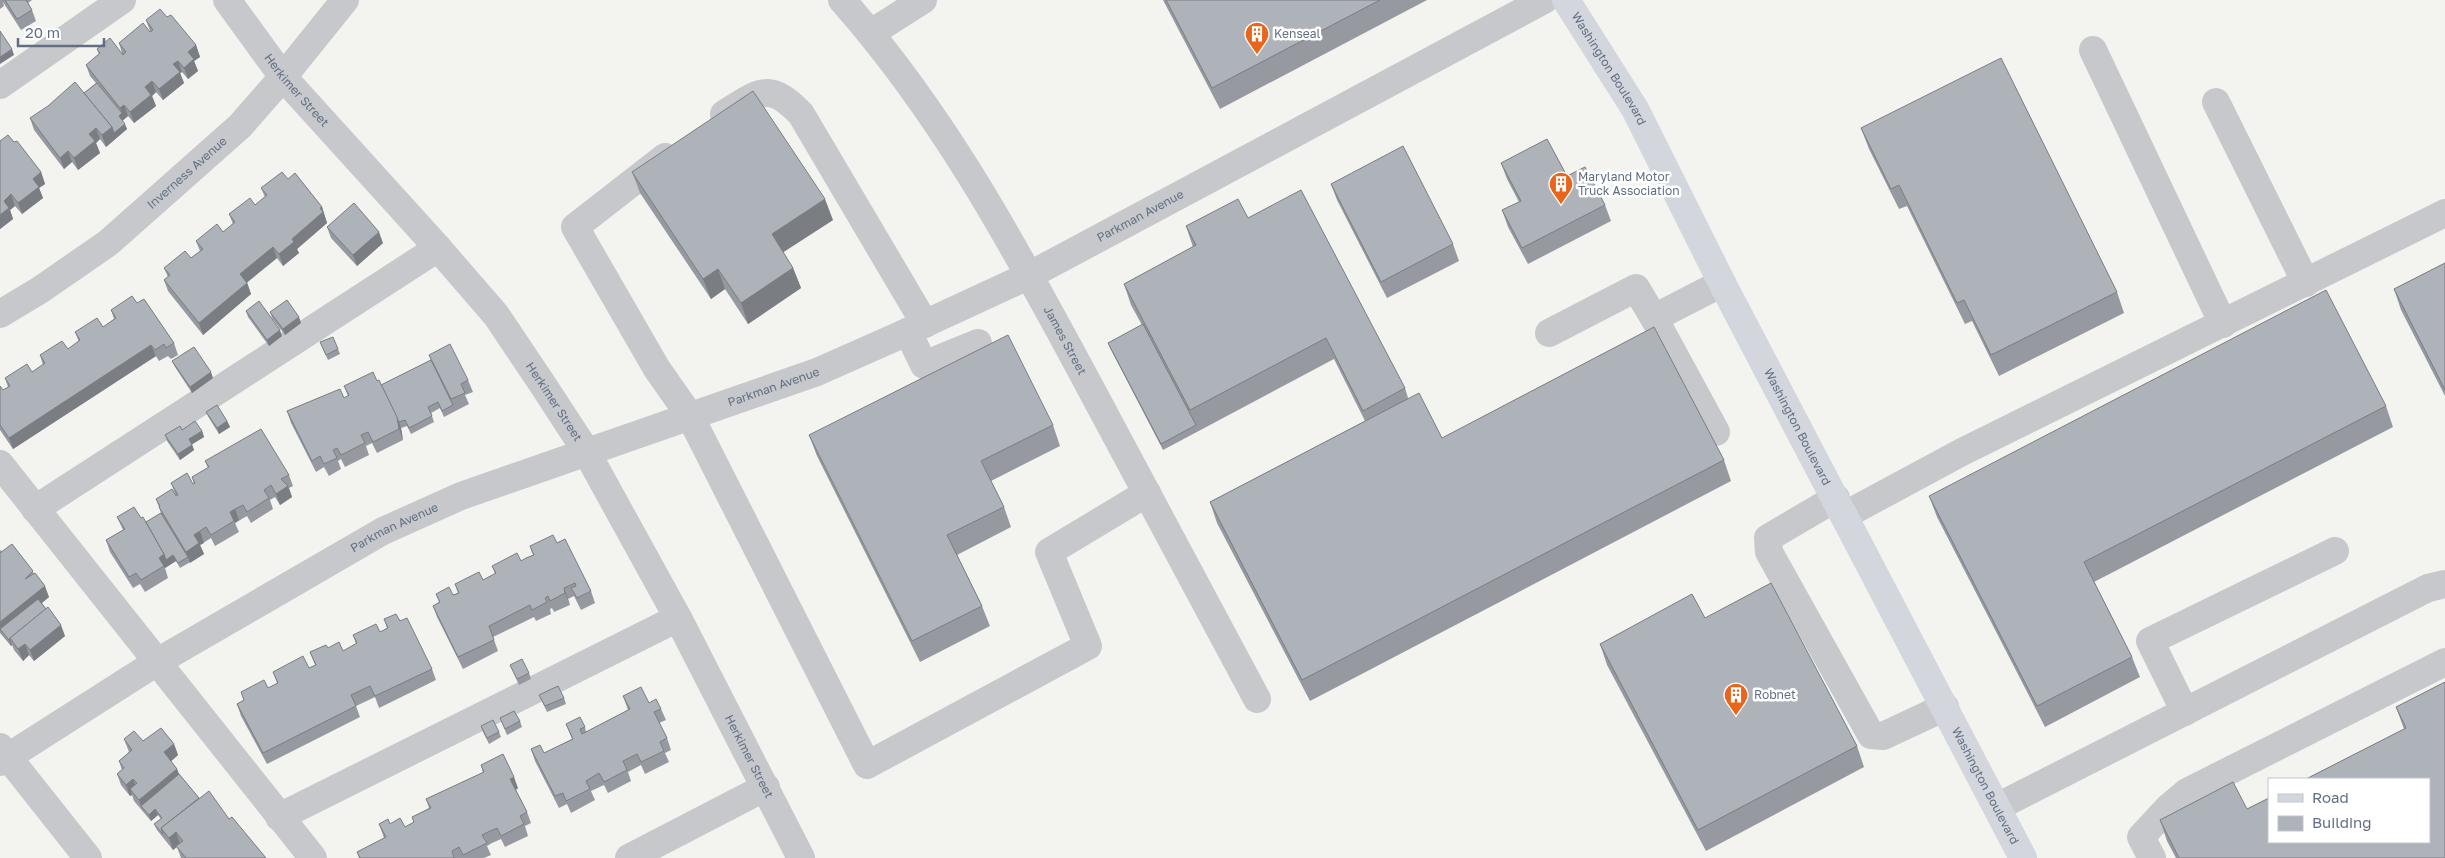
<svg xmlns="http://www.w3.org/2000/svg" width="2445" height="858" viewBox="0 0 2445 858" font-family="'Golos Text',sans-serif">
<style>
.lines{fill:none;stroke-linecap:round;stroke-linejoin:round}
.minor{stroke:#c6c8cc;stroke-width:28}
.major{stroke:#d3d6dc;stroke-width:28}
.wall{fill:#969aa0}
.shaded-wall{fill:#7a7d82}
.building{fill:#aeb3ba;stroke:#7a7d82}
.labels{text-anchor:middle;stroke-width:5;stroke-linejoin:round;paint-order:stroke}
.poi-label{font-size:12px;fill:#626f82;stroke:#fff;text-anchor:start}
.street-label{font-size:12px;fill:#626f82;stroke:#fff}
</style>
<rect width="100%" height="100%" fill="#f3f4ef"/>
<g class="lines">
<g class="minor">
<path id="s1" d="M227,0l56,77 155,171 58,67 47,70 43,66 92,167 123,240"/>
<path id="s2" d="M842,0c100,113 170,242 241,374 58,109 116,217 174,325"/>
<polyline points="871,33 923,0"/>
<polyline points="2093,50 2223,324"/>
<polyline points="0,85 122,0"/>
<polyline points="2216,102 2306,283"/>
<path d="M724,114c35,-21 44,-34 77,0l124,210"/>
<polyline points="665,157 575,227 657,369 690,416 867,765 1088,646 1049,552 1147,493"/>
<path id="s3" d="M0,314l40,-24 68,-47 132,-117 43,-49 62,-77"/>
<polyline points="1654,318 1716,432"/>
<polyline points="908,332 924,365 978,343"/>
<polyline points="1549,333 1636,288 1654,318 1722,283"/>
<polyline points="0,464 313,858"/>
<polyline points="1836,498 1768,538 1769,552 1871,735 1883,736 1945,707"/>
<polyline points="35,509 438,248"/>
<polyline points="1845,515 1962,452 2445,213"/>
<polyline points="2185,712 2150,641 2335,551"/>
<polyline points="0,747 88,858"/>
<path id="s4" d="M0,762l157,-100 226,-131 78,-35 356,-124 79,-35 134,-62 514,-275"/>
<polyline points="1997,807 2428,588 2445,584"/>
<polyline points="279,817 678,618"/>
<polyline points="629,858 766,787"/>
<polyline points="2152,858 2141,837 2168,808 2187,792 2445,662"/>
</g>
<path class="major" id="s5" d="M1566,0l69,109 87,174 301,575"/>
</g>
<g class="wall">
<polygon points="0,0 32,0 28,3 32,10 36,21 21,30 3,2 4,6 0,9"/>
<polygon points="1163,0 1427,0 1220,109"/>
<polygon points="167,17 196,45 200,57 194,61 198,71 188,79 182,72 180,73 184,83 163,100 156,92 152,96 156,106 134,123 128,116 122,121 127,129 106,147 100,139 96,143 100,153 78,170 72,162 64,169 34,130 30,118 84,93 96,83 90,76 86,65 99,55 97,49 122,53 119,43 150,31 146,20"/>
<polygon points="1861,128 2117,292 2124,313 1999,376 1972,321 1965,324 1907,206 1899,209 1869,149"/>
<polygon points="0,141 41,172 45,184 39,188 43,198 22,214 15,206 10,210 13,219 0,229"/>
<polygon points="1501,163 1567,176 1605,205 1611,221 1528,264 1508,227 1502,210 1519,202 1507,179"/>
<polygon points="632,172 833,220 783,252 793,268 801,288 748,324 725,289 711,299 640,193"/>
<polygon points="288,179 322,207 327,223 297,249 299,253 283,266 277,258 247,282 251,294 203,335 168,291 164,280 168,277 164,268 191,258 200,251 196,241 223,232 233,224 229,214 255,205 265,197 261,188"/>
<polygon points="1331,184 1453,244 1459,261 1387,298 1337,200"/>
<polygon points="1248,218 1405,388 1408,398 1442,438 1724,460 1731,481 1310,701 1217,523 1210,502 1365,421 1334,359 1163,450 1110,348 1108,343 1142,325 1131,305 1124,284 1193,247 1186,226"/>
<polygon points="327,227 383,243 357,266 331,238"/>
<polygon points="2445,263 2445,396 2401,310 2394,289"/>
<polygon points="137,303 174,343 178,355 171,359 168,356 159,361 156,356 13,449 0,430 0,386 3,390 8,387 5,378 32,372 43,365 40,355 68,349 79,342 75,332 103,327 114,319 111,310"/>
<polygon points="246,311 282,336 269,346 248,317"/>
<polygon points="270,312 301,323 285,335 272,318"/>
<polygon points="320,342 338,349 340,354 328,360"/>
<polygon points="429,355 468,380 473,392 465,395 469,404 444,417 440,408 431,413 434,422 411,434 407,426 401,428 403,440 377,453 372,443 366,446 369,455 345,467 341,459 338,461 341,469 329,476 324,467 316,472 291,423 287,411 344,398 348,396 344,386 377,381 381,385 431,360"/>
<polygon points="172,361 213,378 192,393 175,367"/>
<polygon points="2386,406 2393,427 2094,582 2132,657 2140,677 2045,727 1937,517 1929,496"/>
<polygon points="206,412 227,421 230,427 219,434 209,418"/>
<polygon points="1053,425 1060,446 991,481 1004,507 1011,527 957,555 982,606 990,626 920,662 817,456 809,435"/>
<polygon points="182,430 202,431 204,437 192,444 194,450 180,460 167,441 165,435"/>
<polygon points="205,461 289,475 293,486 289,488 292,497 280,505 275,497 270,500 273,509 251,523 247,516 235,523 239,532 215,546 211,538 200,545 204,554 180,568 176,561 165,568 168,578 145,592 140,584 133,588 110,552 106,540 123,530 117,517 141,518 146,522 161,513 156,499 176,496 171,483 193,484 194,484 192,477 208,468"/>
<polygon points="557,543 591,591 595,603 581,610 574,596 568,599 570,605 554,612 552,608 550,609 551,614 536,621 534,617 532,618 493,637 498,651 463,669 437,617 433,606 439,602 436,594 453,595 458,593 455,584 483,580 495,574 492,566 521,561 533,555 530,546"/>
<polygon points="0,550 34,573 49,597 42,603 65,636 34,661 29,655 23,661 14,650 12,645 11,646 0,633"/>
<polygon points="1705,618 1857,746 1864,767 1706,851 1607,665 1600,644"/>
<polygon points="384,619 400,621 432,669 436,680 379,708 375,697 356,706 360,717 267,764 241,716 237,704 244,701 241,692 268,688 277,683 273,672 309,668 315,665 310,652 328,648 343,651 356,644 353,635 380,632 387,628"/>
<polygon points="510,665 529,673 531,679 519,685"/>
<polygon points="2445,682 2445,858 2176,858 2167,841 2160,820 2247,809 2404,729 2396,707"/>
<polygon points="539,695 564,698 566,704 547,712"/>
<polygon points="623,696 649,703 661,709 666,720 659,723 667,738 671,750 665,753 669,762 645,774 641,765 628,772 631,781 608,793 604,785 591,791 595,800 571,813 567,804 559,808 535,761 531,749 544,753 572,739 566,724 585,727 586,732 628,710"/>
<polygon points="500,718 520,721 522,727 507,735"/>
<polygon points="481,726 499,732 501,737 489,744 483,732"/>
<polygon points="124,739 174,744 178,755 171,761 177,769 179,774 199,798 229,819 266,858 181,858 177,847 173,850 157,830 154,824 161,819 158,815 151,821 134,801 132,795 130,796 121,785 117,774 122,770 119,761 129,752"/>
<polygon points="481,765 518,788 516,790 527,812 531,823 525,826 528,836 505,847 501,839 492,843 487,846 491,855 484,858 359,858 357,852 384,838 379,824 390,824 405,827 414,823 412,817 429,808 426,799 483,773"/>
</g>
<g class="shaded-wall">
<polygon points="196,45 200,57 194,61 198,71 188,79 184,68 188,52"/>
<polygon points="12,49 14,55 0,64 0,57"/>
<polygon points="178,61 182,72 180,73 184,83 163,100 159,89 173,64"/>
<polygon points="152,81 156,92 152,96 156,106 134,123 130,112 145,87"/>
<polygon points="124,105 128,116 121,122 119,116 122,113 120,108"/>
<polygon points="125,124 127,129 106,147 102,135 112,127"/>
<polygon points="96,128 100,139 96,143 100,153 78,170 74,158 89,134"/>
<polygon points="68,151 72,162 64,169 60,158"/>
<polygon points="41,172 45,184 39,188 43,198 22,214 18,203 33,179"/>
<polygon points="11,194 15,206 10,210 13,219 0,229 0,215 4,201"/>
<polygon points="825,199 833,220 779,255 772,234"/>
<polygon points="322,207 327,223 297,249 299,253 283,266 279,254 292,239"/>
<polygon points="379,232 383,243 357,266 353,255"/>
<polygon points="273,247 277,258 244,285 240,274"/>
<polygon points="793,268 801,288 748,324 741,303"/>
<polygon points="718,269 725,289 711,299 703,279"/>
<polygon points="247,283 251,294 203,335 199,323"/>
<polygon points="299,317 301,323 285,335 283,329"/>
<polygon points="280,330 282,336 269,346 267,340"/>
<polygon points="151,345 156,356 13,449 9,438"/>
<polygon points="211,372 213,378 192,393 190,387"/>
<polygon points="397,417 401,428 403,440 399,429"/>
<polygon points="227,421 230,427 219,434 217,428"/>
<polygon points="202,431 204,437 191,445 189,439"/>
<polygon points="192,445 194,450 180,460 178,454"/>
<polygon points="288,486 292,497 280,505 276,494"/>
<polygon points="235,509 239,520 235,523 230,512"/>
<polygon points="200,531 204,543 200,545 204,554 190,563 186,552 194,535"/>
<polygon points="164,554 173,555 176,561 165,568 159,558"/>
<polygon points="45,586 49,597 4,634 0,630 0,622"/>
<polygon points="564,588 568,599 570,605 565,593"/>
<polygon points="61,625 65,636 34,661 30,650"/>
<polygon points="10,639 12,645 11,646 9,640"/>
<polygon points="25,644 29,655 23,661 18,649"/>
<polygon points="174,744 178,755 168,764 164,752"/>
<polygon points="177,769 181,780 141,806 139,800"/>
<polygon points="514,777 518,788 514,791 510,779"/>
<polygon points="133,779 137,790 130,789 132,795 130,796 126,785"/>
<polygon points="155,809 158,815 151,821 149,815"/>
<polygon points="176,832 180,844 173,850 169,838"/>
</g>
<g class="building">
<polygon points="5,0 26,0 32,10 17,19"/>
<polygon points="1166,0 1380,0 1212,88"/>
<polygon points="160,9 167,17 171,15 196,45 188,52 194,59 184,68 178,61 173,64 180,72 159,89 152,81 145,87 151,95 130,112 124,105 120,108 86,65 100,53 97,49 110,38 123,55 126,52 119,43 143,23 150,32 153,30 146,20"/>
<polygon points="0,31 12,49 0,57"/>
<polygon points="2001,58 2117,292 1991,355 1964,300 1957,303 1899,185 1891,189 1861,128"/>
<polygon points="75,82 112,127 102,135 96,128 89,134 95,141 74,158 68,151 60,158 30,118 48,106"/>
<polygon points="97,83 122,113 119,116 125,124 114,133 112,127 84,93"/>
<polygon points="753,91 825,199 772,234 793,268 741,303 718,269 703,279 632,172"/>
<polygon points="8,135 14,142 17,141 41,172 33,179 39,187 18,203 11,194 4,201 9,208 0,215 0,141"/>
<polygon points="1547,139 1567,176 1585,167 1605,205 1522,248 1502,210 1521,201 1501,163"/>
<polygon points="1403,146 1453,244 1381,282 1331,184"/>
<polygon points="282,172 288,179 295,173 322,207 320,208 323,212 292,239 294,242 279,254 273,247 240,274 247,283 199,323 164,280 170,275 164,268 185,251 191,258 203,249 196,241 217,224 223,232 235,222 229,214 250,198 255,205 267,195 261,188"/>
<polygon points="1301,190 1405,388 1363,411 1326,338 1190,410 1124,284 1196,245 1186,226 1238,199 1248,218"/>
<polygon points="354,203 379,232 353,255 327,227"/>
<polygon points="2445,263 2445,390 2394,289"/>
<polygon points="2326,290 2386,406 2084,562 2132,657 2037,706 1929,496"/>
<polygon points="132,296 137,303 144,299 174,343 166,348 164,344 155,350 151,345 9,438 0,425 0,386 3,390 10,386 5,378 27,364 32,372 45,363 40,355 62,341 68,349 80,340 75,332 97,318 103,327 116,318 111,310"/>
<polygon points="287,300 299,317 283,329 270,312"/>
<polygon points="259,301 280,330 267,340 246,311"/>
<polygon points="1143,324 1196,425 1161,444 1108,343"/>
<polygon points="1654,327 1724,460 1302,680 1210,502 1419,393 1442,438"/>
<polygon points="1008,335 1053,425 981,461 1004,507 947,535 982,606 912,641 809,435"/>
<polygon points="333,337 338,349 326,355 320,342"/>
<polygon points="450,344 468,380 461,384 465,393 451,399 429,355"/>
<polygon points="194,347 211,372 190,387 172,361"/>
<polygon points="431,360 453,405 442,411 438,402 428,407 432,416 409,428 405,420 399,422 381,385"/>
<polygon points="373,372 377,381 379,380 397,417 399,429 373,442 368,432 361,435 365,443 341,455 337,448 333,450 337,458 324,464 320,456 312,461 287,411 340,389 344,398 349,395 344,386"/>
<polygon points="217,405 227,421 217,428 206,412"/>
<polygon points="195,421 202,431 189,439 192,445 178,454 165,435 180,426 182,430"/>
<polygon points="261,429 289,475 281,479 288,486 276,494 271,485 264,490 269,498 247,512 243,505 235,509 230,512 234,521 211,535 206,527 194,535 199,543 186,552 159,507 160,506 156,499 172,489 176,496 178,495 171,483 187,473 193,484 195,483 192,477 209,467 205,461"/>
<polygon points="134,507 141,518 143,517 164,554 159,558 164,566 141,580 136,573 129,577 106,540 125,529 117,517"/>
<polygon points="161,513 188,557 178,563 173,555 166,560 164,554 146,522"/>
<polygon points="553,535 557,543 565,539 591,591 577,598 571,588 576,586 575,583 564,588 565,593 550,601 548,596 545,598 547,602 532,610 530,605 528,606 489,626 494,640 458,657 433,606 440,602 436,594 449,587 453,595 459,593 455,584 479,572 483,580 496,573 492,566 517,553 521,561 526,558 534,555 530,546"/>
<polygon points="12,544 33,571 25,579 35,573 45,586 0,622 0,553"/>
<polygon points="1771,583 1857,746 1698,830 1600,644 1692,594 1705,618"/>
<polygon points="38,599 46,609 10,638 10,639 9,640 0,629"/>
<polygon points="48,607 61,625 30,650 25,644 18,649 10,638"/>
<polygon points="396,614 400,621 407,618 432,669 375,696 370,686 351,695 356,706 263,753 237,704 244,700 241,692 264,680 268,688 278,683 273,672 303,656 309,668 316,665 310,652 326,645 328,648 339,642 343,651 357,643 353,635 376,624 380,632 388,628 384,619"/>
<polygon points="522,659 529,673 517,679 510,665"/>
<polygon points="2445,682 2445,858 2179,858 2160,820 2233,782 2247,809 2269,798 2269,842 2429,842 2429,779 2306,779 2406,728 2396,707"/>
<polygon points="558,686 564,698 545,706 539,695"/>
<polygon points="641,687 649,703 656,699 661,709 654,712 667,738 660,742 664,751 641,762 637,754 623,761 627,770 604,782 599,773 586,781 590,789 566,801 563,793 555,796 531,749 540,745 544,753 573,739 566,724 580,717 585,727 580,729 582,734 630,709 623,696"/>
<polygon points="514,711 520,721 505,729 500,718"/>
<polygon points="493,720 499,732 487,738 481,726"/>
<polygon points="161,728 174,744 164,752 177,769 139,800 130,789 137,783 133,779 126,785 117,774 124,768 119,761 132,750 124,739 134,731 143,741"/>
<polygon points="503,754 514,777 510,779 527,812 520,816 524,824 501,836 497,828 488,832 482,835 487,843 463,855 459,847 452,851 454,858 360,858 357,852 386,837 379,824 388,819 390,824 400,818 405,827 414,822 412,817 431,808 426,799 484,772 481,765"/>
<polygon points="179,774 199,798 161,828 163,834 154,824 162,818 155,809 149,815 141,806"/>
<polygon points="209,791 229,819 232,817 266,858 186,858 176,846 183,841 176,832 169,838 161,828"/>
</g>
<defs>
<symbol id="building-pin" viewBox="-11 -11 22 30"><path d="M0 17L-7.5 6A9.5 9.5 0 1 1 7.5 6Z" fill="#e8651b" stroke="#fff"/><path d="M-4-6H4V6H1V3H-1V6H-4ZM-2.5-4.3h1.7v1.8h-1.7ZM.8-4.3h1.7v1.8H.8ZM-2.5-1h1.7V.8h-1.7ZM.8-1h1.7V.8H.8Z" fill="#fff"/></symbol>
</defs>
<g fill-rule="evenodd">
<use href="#building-pin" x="1243" y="20" width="28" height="38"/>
<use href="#building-pin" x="1547" y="170" width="28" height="38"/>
<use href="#building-pin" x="1722" y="681" width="28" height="38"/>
</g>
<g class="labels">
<g class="poi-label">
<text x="1274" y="38">Kenseal</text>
<text x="1578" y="181">Maryland Motor<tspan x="1578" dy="14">Truck Association</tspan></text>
<text x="1754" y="699">Robnet</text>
</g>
<g class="street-label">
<text dy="4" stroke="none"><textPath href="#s5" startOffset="81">Washington Boulevard</textPath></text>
<text dy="4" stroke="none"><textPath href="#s1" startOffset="114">Herkimer Street</textPath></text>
<text dy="4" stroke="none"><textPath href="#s3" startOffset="235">Inverness Avenue</textPath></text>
<text dy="4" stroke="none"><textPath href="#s4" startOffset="1269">Parkman Avenue</textPath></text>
<text dy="4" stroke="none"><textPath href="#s2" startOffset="408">James Street</textPath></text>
<text dy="4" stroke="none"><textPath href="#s4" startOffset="864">Parkman Avenue</textPath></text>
<text dy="4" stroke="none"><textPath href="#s1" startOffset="519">Herkimer Street</textPath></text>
<text dy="4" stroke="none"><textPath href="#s5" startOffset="486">Washington Boulevard</textPath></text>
<text dy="4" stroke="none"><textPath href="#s4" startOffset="459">Parkman Avenue</textPath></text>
<text dy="4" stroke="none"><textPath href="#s1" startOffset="924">Herkimer Street</textPath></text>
<text dy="4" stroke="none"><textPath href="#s5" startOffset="891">Washington Boulevard</textPath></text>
</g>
</g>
<rect x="2268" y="778" width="162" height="65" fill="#ffffff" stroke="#c0c5cd"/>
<rect x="2278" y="794" width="25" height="8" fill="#d3d6dc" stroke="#c0c5cd"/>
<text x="2312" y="803" font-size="15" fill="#626f82">Road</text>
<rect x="2278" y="816" width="25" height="15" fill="#aeb3ba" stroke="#c0c5cd"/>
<text x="2312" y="828" font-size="15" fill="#626f82">Building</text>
<path d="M18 38v8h86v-8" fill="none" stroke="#626f82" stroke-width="2.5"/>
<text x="25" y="38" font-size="15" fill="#626f82" stroke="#ffffff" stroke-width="4" paint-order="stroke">20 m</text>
</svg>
